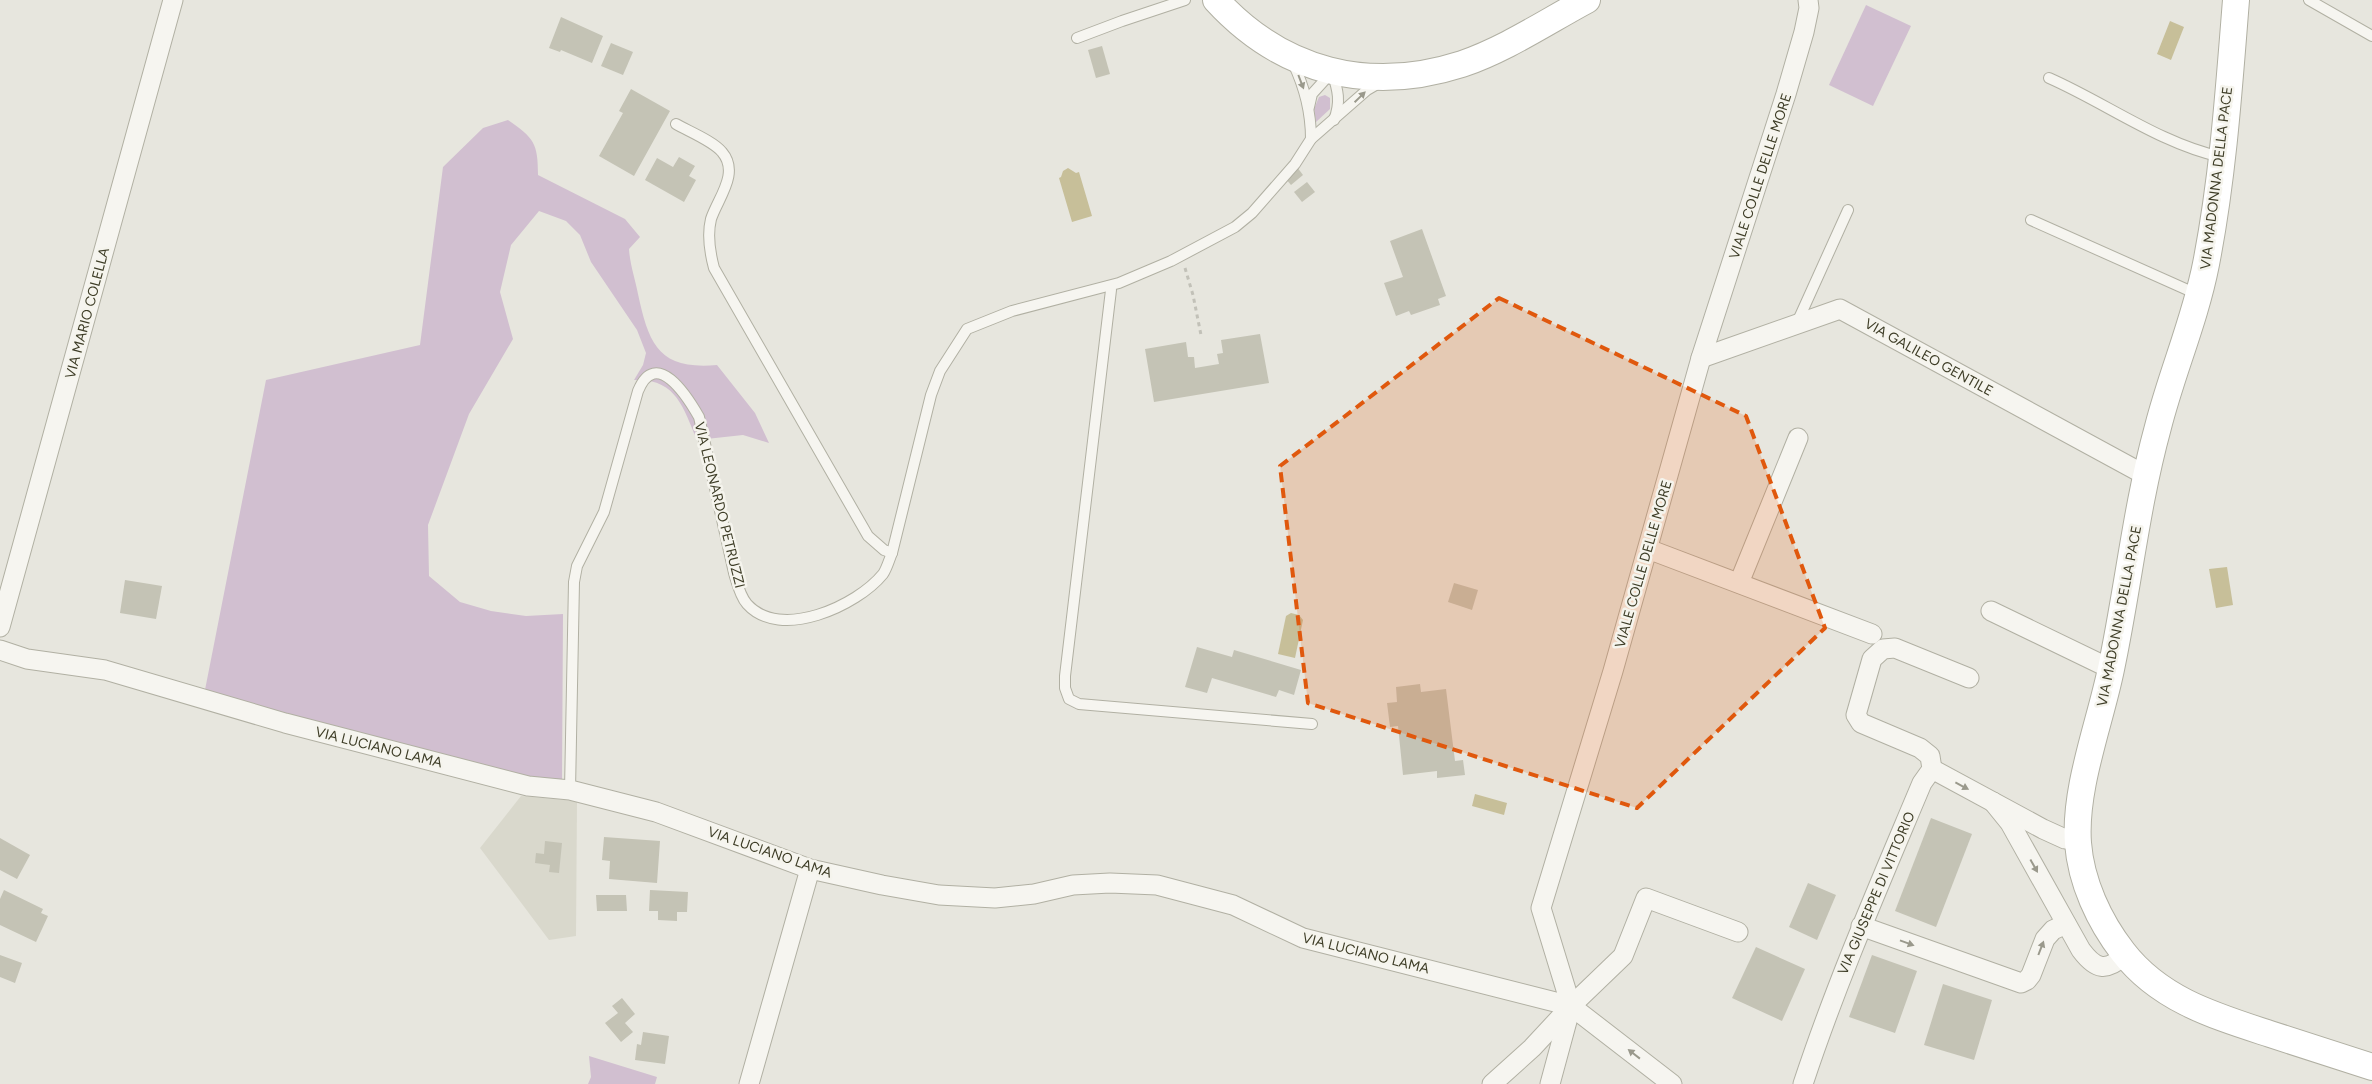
<svg xmlns="http://www.w3.org/2000/svg" width="2372" height="1084" viewBox="0 0 2372 1084" font-family="Figtree,sans-serif">
<style>
.built{fill:#d9d8cc}
.green{fill:#d1bfd0}
.water{fill:#c7bf99}
.building{fill:#c4c3b5}
.lines{fill:none;stroke-linecap:round;stroke-linejoin:round}
.service-casing{stroke:#b1b0a3;stroke-width:12}
.minor-casing{stroke:#b1b0a3;stroke-width:21}
.secondary-casing{stroke:#b1b0a3;stroke-width:28}
.path{stroke:#c2c1b8;stroke-width:3;stroke-dasharray:4 4;stroke-linecap:butt}
.service{stroke:#f6f5f0;stroke-width:10}
.minor{stroke:#f6f5f0;stroke-width:19}
.secondary{stroke:#fff;stroke-width:26}
.oneway{fill:#9a998c}
.marked{fill:#e0580d;fill-opacity:0.2;stroke:#e0580d;stroke-width:4;stroke-dasharray:10 6;stroke-linejoin:round}
.labels{text-anchor:middle;stroke-width:5;stroke-linejoin:round;paint-order:stroke}
.street-label{font-size:14px;fill:#3e3d27;stroke:#f5f4ed}
</style>
<rect width="100%" height="100%" fill="#e7e6de"/>
<polygon class="built" points="521,796 577,801 576,936 549,940 480,848"/>
<g class="green">
<polygon points="1866,5 1911,26 1873,106 1829,85"/>
<polygon points="1325,95 1330,98 1330,109 1316,122 1314,109 1319,97"/>
<path d="M508,120c26,18 30,23 30,55l87,44 15,18 -11,12c1,16 6,29 9,45 11,51 21,76 79,71l38,48 14,30 -26,-8 -46,5c-14,-33 -21,-62 -63,-60l9,-15 3,-12 -9,-23 -46,-68 -11,-27 -14,-14 -27,-10 -28,34 -11,47 13,47 -44,75 -41,111 1,51 31,26 31,9 35,5 37,-2 -1,169 -30,-4 -328,-84 62,-315 154,-35 23,-178 40,-39z"/>
<polygon points="589,1056 657,1077 655,1084 588,1084 591,1077"/>
</g>
<g class="water">
<polygon points="2170,21 2184,27 2171,60 2157,54"/>
<polygon points="1068,168 1076,173 1079,172 1092,216 1072,222 1059,178 1061,177 1063,171"/>
<polygon points="2227,567 2233,605 2216,608 2209,569"/>
<polygon points="1291,613 1299,615 1303,620 1295,658 1278,654 1286,616"/>
<polygon points="1475,794 1507,803 1504,815 1472,806"/>
</g>
<g class="building">
<polygon points="561,17 603,36 592,63 561,50 560,52 549,48"/>
<polygon points="611,43 633,52 623,75 601,66"/>
<polygon points="1102,46 1110,74 1096,78 1088,50"/>
<polygon points="631,89 670,111 634,176 599,156 623,113 619,111"/>
<polygon points="679,157 695,166 689,176 696,180 684,202 645,180 657,158 673,167"/>
<polygon points="1297,167 1303,175 1291,185 1285,178"/>
<polygon points="1307,182 1315,192 1302,202 1294,192"/>
<polygon points="1422,229 1446,296 1438,299 1440,305 1411,315 1409,311 1396,316 1384,283 1403,277 1390,241"/>
<polygon points="1260,334 1269,383 1154,402 1145,349 1186,342 1188,357 1194,357 1195,368 1219,364 1217,354 1223,353 1221,340"/>
<polygon points="125,580 162,586 156,619 120,613"/>
<polygon points="1454,583 1478,590 1472,610 1448,602"/>
<polygon points="1197,647 1232,657 1234,650 1301,670 1294,695 1279,690 1276,697 1212,678 1207,693 1185,687"/>
<polygon points="1420,684 1421,692 1446,689 1455,761 1463,760 1465,775 1437,778 1437,771 1403,775 1398,726 1390,727 1387,703 1397,702 1396,687"/>
<polygon points="1931,818 1972,834 1936,927 1895,911"/>
<polygon points="604,837 660,841 657,883 609,879 610,861 602,860"/>
<polygon points="0,838 30,855 17,879 0,870"/>
<polygon points="545,841 562,843 559,873 549,872 550,865 535,863 536,853 544,854"/>
<polygon points="1808,883 1836,895 1817,940 1789,927"/>
<polygon points="4,890 43,909 41,913 48,916 36,942 0,925 0,899"/>
<polygon points="650,890 688,892 687,912 677,912 677,921 658,920 658,911 649,911"/>
<polygon points="596,895 626,895 627,911 597,911"/>
<polygon points="1756,947 1805,969 1782,1021 1732,998"/>
<polygon points="0,955 22,963 15,983 0,977"/>
<polygon points="1872,955 1917,971 1895,1033 1849,1017"/>
<polygon points="1943,984 1992,1000 1974,1060 1924,1045"/>
<polygon points="622,998 635,1014 625,1023 633,1032 621,1042 605,1023 618,1013 612,1006"/>
<polygon points="643,1032 669,1036 665,1064 635,1060 637,1044 641,1045"/>
</g>
<g class="lines">
<defs>
<g id="service">
<polyline points="2309,0 2372,36"/>
<polyline points="1077,38 1122,21 1185,0"/>
<path d="M1293,63c12,25 18,48 18,76"/>
<path d="M2049,78c57,25 110,65 172,79"/>
<path d="M1309,107l3,-13 20,-22c6,18 9,30 2,48"/>
<path d="M676,124c12,7 37,17 46,28 18,21 -4,46 -11,67 -4,16 -1,34 3,49l154,268 16,14 8,3"/>
<polyline points="2031,220 2199,295"/>
<polyline points="1109,286 1111,290 1065,676 1065,688 1069,699 1079,704 1312,724"/>
<polyline points="1796,325 1848,210"/>
<path d="M570,790l4,-208 3,-16 27,-54 34,-121c18,-44 49,5 61,26l35,156c3,10 6,23 13,31 33,37 110,2 136,-30 4,-6 6,-14 9,-21l39,-158 9,-24 27,-42 45,-18 107,-28 52,-22 64,-34 17,-14 43,-49 16,-25 56,-49 12,-7"/>
</g>
<g id="minor">
<polyline points="1701,358 1840,309 2147,476"/>
<polyline points="1648,549 1872,634"/>
<polyline points="1739,583 1798,438"/>
<polyline points="1991,611 2111,669"/>
<polyline points="0,627 173,0"/>
<polyline points="0,650 27,659 105,670 285,723 528,786 570,790 656,812 810,869 882,885 939,895 995,898 1034,894 1073,885 1110,883 1157,885 1233,905 1303,938 1571,1006"/>
<polyline points="1932,769 1930,756 1920,748 1861,723 1856,715 1872,659 1883,649 1895,648 1969,678"/>
<polyline points="1932,769 2043,829 2065,839 2077,841"/>
<path d="M1993,802l17,21 71,127c15,20 25,22 44,5"/>
<polyline points="1861,926 2021,983 2027,980 2031,975 2045,939 2053,930 2066,924"/>
<polyline points="749,1084 810,869"/>
<polyline points="1492,1084 1532,1048 1571,1006 1623,956 1646,898 1738,932"/>
<polyline points="1550,1084 1570,1010"/>
<polyline points="1672,1084 1571,1006 1541,908 1613,671 1701,358 1786,94 1804,32 1809,8 1808,0"/>
<path d="M1803,1084c34,-103 77,-201 119,-301l10,-14"/>
</g>
<g id="secondary">
<path d="M1216,0c66,72 153,94 246,64 44,-15 84,-42 125,-64"/>
<path d="M2236,0c-7,88 -13,177 -30,264 -11,56 -34,108 -48,163 -22,80 -30,162 -47,242 -11,54 -37,119 -33,174 3,39 21,78 45,109 37,48 92,64 147,82 34,11 68,22 102,33"/>
</g>
</defs>
<use href="#service" class="service-casing"/>
<use href="#minor" class="minor-casing"/>
<use href="#secondary" class="secondary-casing"/>
<polyline class="path" points="1185,268 1193,295 1201,335"/>
<use href="#service" class="service"/>
<use href="#minor" class="minor"/>
<use href="#secondary" class="secondary"/>
</g>
<defs><path id="oneway-solid" d="M-6-.8H1V-3.2L6.5 0L1 3.2V.8H-6Z" transform="scale(1.25)"/></defs>
<g class="oneway">
<use href="#oneway-solid" transform="translate(1301 82) rotate(69)"/>
<use href="#oneway-solid" transform="translate(1360 97) rotate(-44)"/>
<use href="#oneway-solid" transform="translate(1962 786) rotate(28)"/>
<use href="#oneway-solid" transform="translate(2034 866) rotate(61)"/>
<use href="#oneway-solid" transform="translate(1907 943) rotate(20)"/>
<use href="#oneway-solid" transform="translate(2041 948) rotate(-69)"/>
<use href="#oneway-solid" transform="translate(1634 1054) rotate(-142)"/>
</g>
<path class="marked" d="M1499,298l247,118 79,212 -188,180 -329,-105 -28,-237z"/>
<g class="labels">
<g class="street-label">
<text transform="translate(1760 176) rotate(-72)" y="5">VIALE COLLE DELLE MORE</text>
<text transform="translate(2216 178) rotate(-83)" y="5">VIA MADONNA DELLA PACE</text>
<text transform="translate(87 313) rotate(-75)" y="5">VIA MARIO COLELLA</text>
<text transform="translate(1929 357) rotate(29)" y="5">VIA GALILEO GENTILE</text>
<text transform="translate(720 505) rotate(76)" y="5">VIA LEONARDO PETRUZZI</text>
<text transform="translate(1643 564) rotate(-74)" y="5">VIALE COLLE DELLE MORE</text>
<text transform="translate(2119 616) rotate(-79)" y="5">VIA MADONNA DELLA PACE</text>
<text transform="translate(379 747) rotate(14)" y="5">VIA LUCIANO LAMA</text>
<text transform="translate(770 852) rotate(19)" y="5">VIA LUCIANO LAMA</text>
<text transform="translate(1876 893) rotate(-67)" y="5">VIA GIUSEPPE DI VITTORIO</text>
<text transform="translate(1366 953) rotate(14)" y="5">VIA LUCIANO LAMA</text>
</g>
</g>
</svg>
